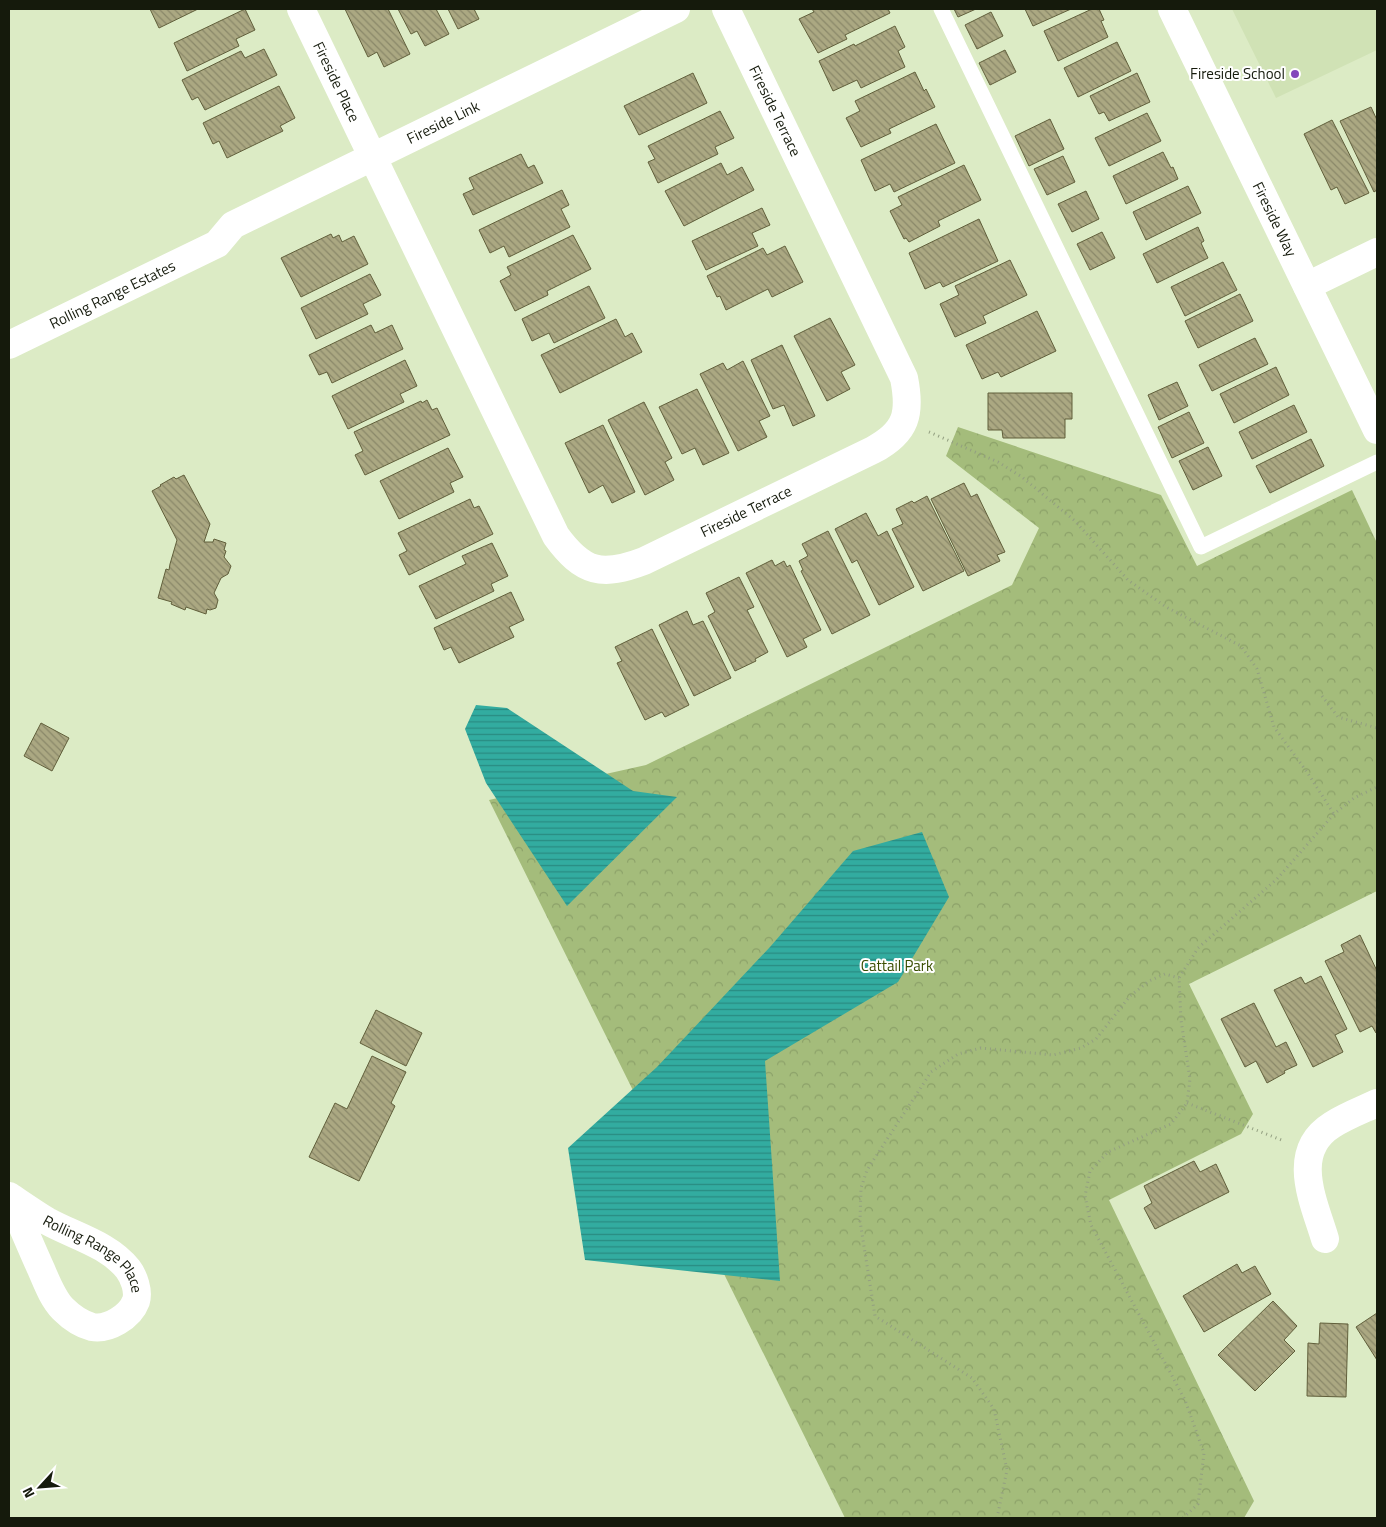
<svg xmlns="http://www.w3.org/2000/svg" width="1386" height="1527" viewBox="0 0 1386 1527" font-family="'Titillium Web',sans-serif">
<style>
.built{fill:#d0e2b5}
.park{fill:url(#park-crowns)}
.water{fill:url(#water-rules)}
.building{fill:url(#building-back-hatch);stroke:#615f3b}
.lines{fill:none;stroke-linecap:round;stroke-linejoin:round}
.path{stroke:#939f81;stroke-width:3;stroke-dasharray:1 4;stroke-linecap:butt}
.service{stroke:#fff;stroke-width:15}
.minor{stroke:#fff;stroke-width:28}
.poi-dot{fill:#8346bb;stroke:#fff;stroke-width:2}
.labels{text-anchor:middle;stroke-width:4;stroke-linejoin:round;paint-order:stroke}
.poi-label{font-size:15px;fill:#151a0c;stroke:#fff;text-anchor:end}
.street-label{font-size:15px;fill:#151a0c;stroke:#fff}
.park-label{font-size:15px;fill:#3a4e02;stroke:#fff}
</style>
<defs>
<pattern id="park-crowns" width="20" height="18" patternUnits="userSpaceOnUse" patternTransform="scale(1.25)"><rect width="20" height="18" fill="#a4bc7b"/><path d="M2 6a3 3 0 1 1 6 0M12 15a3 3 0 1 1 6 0" fill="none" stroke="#8ca169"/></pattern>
<pattern id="water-rules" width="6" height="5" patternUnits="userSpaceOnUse" patternTransform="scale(1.25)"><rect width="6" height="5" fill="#32aca0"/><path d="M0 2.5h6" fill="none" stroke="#298b81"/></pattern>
<pattern id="building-back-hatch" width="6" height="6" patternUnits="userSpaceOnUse" patternTransform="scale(1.25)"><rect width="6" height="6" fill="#aba882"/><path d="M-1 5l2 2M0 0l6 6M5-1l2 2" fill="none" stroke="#8a8869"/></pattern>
</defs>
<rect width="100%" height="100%" fill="#dcebc5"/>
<polygon class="built" points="1232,9 1377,9 1377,50 1276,98"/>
<polygon class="park" points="958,427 1161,495 1197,566 1352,490 1377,543 1377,891 1189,984 1253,1114 1241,1134 1109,1200 1254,1501 1244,1518 845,1518 489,800 646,765 1012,585 1039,528 946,456"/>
<g class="water">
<polygon points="476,705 507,708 633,791 677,797 567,906 486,783 465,729"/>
<polygon points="922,832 949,897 898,982 765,1061 780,1281 585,1260 568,1148 657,1067 770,947 853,851"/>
</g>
<g class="building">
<polygon points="150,9 198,9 159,28"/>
<polygon points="245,9 255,30 236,39 239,46 187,71 174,43"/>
<polygon points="345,9 388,9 410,54 384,67 377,52 368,57"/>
<polygon points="398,9 436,9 449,34 425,46 417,31 411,34"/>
<polygon points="448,9 474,9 479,19 458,29"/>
<polygon points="812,9 888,9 890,13 845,35 847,39 818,53 799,19 814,12"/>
<polygon points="954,9 976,9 958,17"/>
<polygon points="1025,9 1071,9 1033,26"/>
<polygon points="1092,9 1099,9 1104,20 1101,21 1108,37 1058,61 1044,31"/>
<polygon points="991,12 1003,36 977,49 965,25"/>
<polygon points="895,26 905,47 898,51 905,67 861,88 857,80 833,91 819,61 854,44 855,46"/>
<polygon points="1117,42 1131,71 1078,97 1064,68"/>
<polygon points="264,49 277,75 205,110 198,97 192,100 182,80 241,51 245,58"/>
<polygon points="1005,50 1016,72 990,85 979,63"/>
<polygon points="915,72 924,91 926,89 935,107 889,129 891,133 861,147 846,118 860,111 855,101"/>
<polygon points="693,73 707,103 639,135 624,106"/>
<polygon points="1137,73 1150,102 1109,121 1104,112 1099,114 1090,96"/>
<polygon points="279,86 295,118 280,126 283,131 227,158 219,141 213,144 203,123"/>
<polygon points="1371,107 1377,120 1377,190 1374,192 1340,121"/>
<polygon points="720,111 734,138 715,147 718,154 658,183 648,162 655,159 648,146"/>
<polygon points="1147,113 1161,141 1109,166 1095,138"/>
<polygon points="1050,119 1064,149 1029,166 1015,136"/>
<polygon points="1332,120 1369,193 1345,204 1337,187 1331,190 1304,134"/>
<polygon points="936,124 955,163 894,192 890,184 875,191 861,160"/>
<polygon points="1163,152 1171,168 1173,167 1178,179 1126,204 1113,176"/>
<polygon points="521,154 528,168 534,165 543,183 473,215 463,194 474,189 469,178"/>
<polygon points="1063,156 1075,182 1047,195 1034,169"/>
<polygon points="721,163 727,175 742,167 754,190 684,226 665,191"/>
<polygon points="964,165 981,200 938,221 940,226 909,242 906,238 904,239 890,211 902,205 898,197"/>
<polygon points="1188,186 1201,213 1146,240 1133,212"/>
<polygon points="562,190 569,205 561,209 570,227 509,257 504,246 490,253 479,230"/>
<polygon points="1086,191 1099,219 1072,232 1058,204"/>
<polygon points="762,208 770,225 752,233 758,246 706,270 692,241"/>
<polygon points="979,219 998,261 943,287 940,282 925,289 909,253"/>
<polygon points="1198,227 1204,241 1201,243 1208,258 1157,283 1143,254"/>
<polygon points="1102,232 1115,258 1090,270 1077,244"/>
<polygon points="331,234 333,238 339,235 342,242 354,236 368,264 301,297 281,258"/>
<polygon points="573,235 591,269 547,291 548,295 515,311 500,281 511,275 507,267"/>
<polygon points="785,246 803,282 772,297 768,289 726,310 720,296 717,297 707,276 763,248 767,255"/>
<polygon points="1010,260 1027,295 983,316 986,323 955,337 940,304 959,295 955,286"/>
<polygon points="1223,262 1237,290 1185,316 1171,287"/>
<polygon points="370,274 381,295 363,304 368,314 316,339 301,308"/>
<polygon points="589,286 605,318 554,343 549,333 532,341 522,319"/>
<polygon points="1240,294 1253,321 1198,348 1185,321"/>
<polygon points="1037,311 1056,351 1001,377 998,372 982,379 966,345"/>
<polygon points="830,318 855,365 841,372 850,389 827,401 794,336"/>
<polygon points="616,319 625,337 632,333 642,352 560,393 541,355"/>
<polygon points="371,325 375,333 392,325 403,349 332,383 327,372 319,375 309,355"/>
<polygon points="1255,338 1268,364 1212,391 1199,365"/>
<polygon points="782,345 815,416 793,426 784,405 773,409 751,360"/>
<polygon points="405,360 417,386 400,394 404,402 348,429 332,396"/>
<polygon points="743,361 770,416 759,421 767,437 738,451 700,374 723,363 727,370"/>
<polygon points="1276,367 1289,395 1234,423 1220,394"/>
<polygon points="1177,382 1188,406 1159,420 1148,395"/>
<polygon points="697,389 729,453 703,465 695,448 682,454 659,407"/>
<polygon points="988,393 1072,393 1072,419 1065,419 1065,438 1003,438 1002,430 988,430"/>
<polygon points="427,400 432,410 437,408 450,435 365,475 355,455 363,451 354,432 421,401 422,403"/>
<polygon points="644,402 672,458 665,462 674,480 645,495 608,420"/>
<polygon points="1294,405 1307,432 1252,459 1239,432"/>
<polygon points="1189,412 1204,443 1172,458 1158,427"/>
<polygon points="603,425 635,492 612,503 603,485 589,493 565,443"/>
<polygon points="1311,439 1324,466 1270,493 1256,466"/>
<polygon points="1208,447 1222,476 1193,490 1179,461"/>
<polygon points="448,448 463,477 450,483 454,492 399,519 380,481"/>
<polygon points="184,475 210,524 204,542 213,542 214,539 226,543 224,550 226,551 224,557 231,566 228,574 221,578 214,593 218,600 216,608 210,610 207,609 206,614 186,607 185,610 171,604 172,602 158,598 166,569 169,570 170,564 177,540 152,491 161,486 160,485 174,477 176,479"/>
<polygon points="964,483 971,497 977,494 1005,552 997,555 1000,561 968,576 931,499"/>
<polygon points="927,496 964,571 923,591 892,529 903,524 896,509 912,501 914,503"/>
<polygon points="470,499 474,508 479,506 493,534 409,575 399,555 407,551 398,533"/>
<polygon points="866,513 878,536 887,531 914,587 879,605 857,560 852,563 835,529"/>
<polygon points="828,531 870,615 832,634 801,571 803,570 799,561 808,556 802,544"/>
<polygon points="492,543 508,576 491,584 494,591 436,619 419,586 466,564 462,556"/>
<polygon points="772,560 775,566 784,561 787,567 790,565 821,630 803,639 807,647 787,657 746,573"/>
<polygon points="739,577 754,607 747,610 768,652 755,659 756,661 735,671 708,616 715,612 706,593"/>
<polygon points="511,592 524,620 509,627 514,637 459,663 451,647 444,650 434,628"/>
<polygon points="687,611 693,625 703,621 731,678 694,696 659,625"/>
<polygon points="652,629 689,705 665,717 662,712 645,720 617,663 622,661 615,647"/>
<polygon points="41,723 69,738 52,771 24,756"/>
<polygon points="1360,935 1377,971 1377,1032 1376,1033 1372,1026 1360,1032 1325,961 1344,952 1341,945"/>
<polygon points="1321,976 1347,1029 1335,1035 1343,1052 1313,1067 1274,990 1301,977 1305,984"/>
<polygon points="1254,1003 1276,1047 1286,1042 1297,1065 1284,1071 1285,1073 1267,1083 1256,1061 1245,1067 1221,1019"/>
<polygon points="376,1010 422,1033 406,1066 360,1043"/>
<polygon points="372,1056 406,1072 391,1103 395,1106 359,1181 309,1157 335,1103 347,1109"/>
<polygon points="1194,1161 1200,1172 1216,1164 1229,1192 1155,1229 1144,1208 1152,1203 1144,1186"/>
<polygon points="1237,1264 1242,1273 1255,1266 1271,1294 1204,1332 1183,1296"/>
<polygon points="1273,1301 1297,1326 1284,1340 1295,1351 1255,1391 1218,1355"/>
<polygon points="1377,1313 1377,1360 1356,1327"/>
<polygon points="1320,1323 1348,1324 1346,1397 1307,1396 1308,1343 1319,1344"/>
</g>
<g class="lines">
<g class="path">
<polyline points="929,432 998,462 1022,477 1075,521 1128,580 1166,607 1241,646 1257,669 1274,727 1307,772 1334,814"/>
<polyline points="1322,696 1338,717 1377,728"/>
<polyline points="1187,1103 1284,1141"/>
<polyline points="997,1518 1007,1470 994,1409 972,1378 875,1316 860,1221 861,1188 867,1170 931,1072 958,1054 981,1048 1053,1055 1081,1048 1096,1039 1130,996 1149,981 1165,974 1179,978"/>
<polyline points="1183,1518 1198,1504 1204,1453 1185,1400 1091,1225 1085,1196 1090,1171 1108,1152 1171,1124 1187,1103 1190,1079 1181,1020 1179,978 1198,948 1277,879 1334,814 1354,798 1377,787"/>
</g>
<polyline class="service" points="941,9 1201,547 1377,462"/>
<g class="minor">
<path id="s1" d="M301,9l255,527c27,37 46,41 88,25l229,-111c34,-18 38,-37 31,-72l-178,-369"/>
<path id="s2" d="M1172,9l205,421"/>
<polyline points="1307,286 1377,252"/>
<path id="s3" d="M9,345l208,-101 16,-19 443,-216"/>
<path id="s4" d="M9,1196c12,8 25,17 38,25 27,15 61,23 81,48 6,8 11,22 8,32 -6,16 -28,29 -44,26 -11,-3 -21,-10 -29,-18 -10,-10 -16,-26 -22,-40 -11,-24 -21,-49 -32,-73"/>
<path d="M1325,1239c-11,-37 -36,-87 7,-114 14,-9 30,-15 45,-22"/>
</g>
</g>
<circle class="poi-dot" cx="1295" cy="74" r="5"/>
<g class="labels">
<g class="poi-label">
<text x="1285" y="79">Fireside School</text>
</g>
<g class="street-label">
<text dy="5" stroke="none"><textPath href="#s1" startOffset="81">Fireside Place</textPath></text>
<text transform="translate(775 111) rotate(64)" y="5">Fireside Terrace</text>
<text dy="5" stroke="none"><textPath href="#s3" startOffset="490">Fireside Link</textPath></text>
<text dy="5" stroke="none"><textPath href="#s2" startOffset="234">Fireside Way</textPath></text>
<text dy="5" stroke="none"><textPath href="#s3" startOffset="115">Rolling Range Estates</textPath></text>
<text dy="5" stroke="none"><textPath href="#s1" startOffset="801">Fireside Terrace</textPath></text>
<text dy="5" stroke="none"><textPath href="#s4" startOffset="104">Rolling Range Place</textPath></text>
</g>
<g class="park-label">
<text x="897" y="971">Cattail Park</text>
</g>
</g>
<rect width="1386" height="1527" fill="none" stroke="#151a0c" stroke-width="20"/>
<g transform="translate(40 1487) rotate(244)" stroke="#ffffff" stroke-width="4" paint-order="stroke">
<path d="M0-4L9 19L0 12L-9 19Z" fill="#151a0c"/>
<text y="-8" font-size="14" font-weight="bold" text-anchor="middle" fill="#151a0c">N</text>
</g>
</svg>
